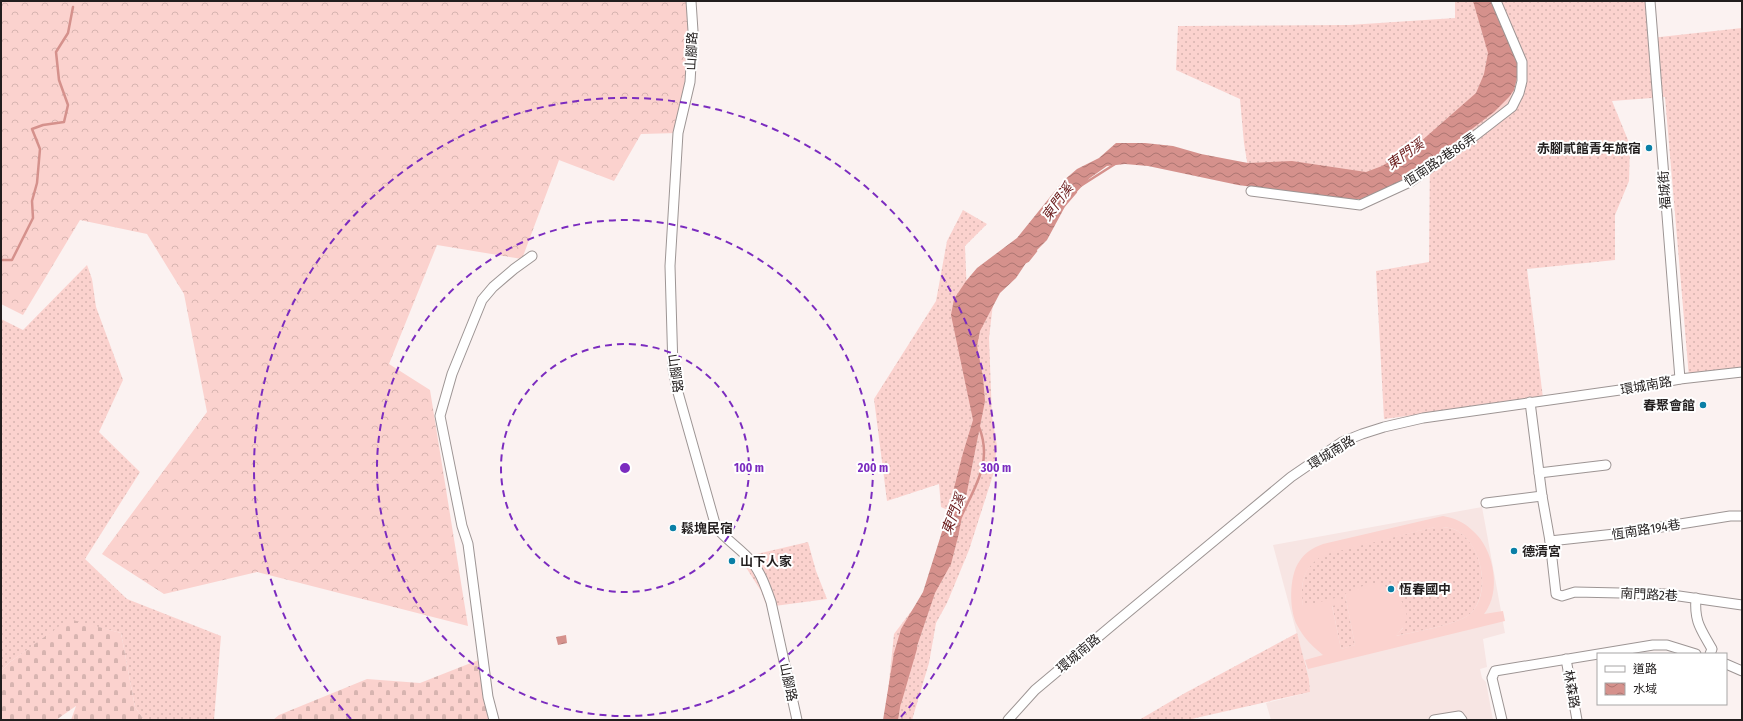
<svg xmlns="http://www.w3.org/2000/svg" width="1743" height="721" viewBox="0 0 1743 721" font-family="'Fira Sans Condensed','Noto Sans TC',sans-serif">
<style>
.built{fill:#f7e5e3}
.grass{fill:url(#grass-dots)}
.forest{fill:url(#forest-crowns)}
.cemetery{fill:url(#cemetery-stones)}
.pitch{fill:#fbd2ce;fill-rule:evenodd}
.water{fill:url(#water-waves)}
.lines{fill:none;stroke-linecap:round;stroke-linejoin:round}
.stream{stroke:#d5918c;stroke-width:2.5}
.minor-casing{stroke:#9d9594;stroke-width:11}
.minor{stroke:#fff;stroke-width:9}
.ring{fill:none;stroke:#7b2cbf;stroke-width:2;stroke-dasharray:7 5}
.poi-dot{fill:#0a7fa6;stroke:#fff;stroke-width:1.5}
.labels{text-anchor:middle;stroke-width:4;stroke-linejoin:round;paint-order:stroke}
.street-label{font-size:13px;fill:#221e1e;stroke:#fff}
.poi-label{font-size:13px;font-weight:bold;fill:#221e1e;stroke:#fff;text-anchor:start}
.water-label{font-size:14px;font-style:italic;fill:#6a1b1b;stroke:#fff}
.centre{fill:#7b2cbf;stroke:#fff;stroke-width:2}
.ring-label{font-size:12px;text-anchor:middle;font-weight:bold;fill:#7b2cbf;stroke:#fff;stroke-width:4;stroke-linejoin:round;paint-order:stroke}
</style>
<defs>
<pattern id="grass-dots" width="8" height="8" patternUnits="userSpaceOnUse"><rect width="8" height="8" fill="#fbd2ce"/><path d="M2 2h.1M6 6h.1" fill="none" stroke="#d7b4b0" stroke-width="1.8" stroke-linecap="round"/></pattern>
<pattern id="forest-crowns" width="20" height="18" patternUnits="userSpaceOnUse"><rect width="20" height="18" fill="#fbd2ce"/><path d="M2 6a3 3 0 1 1 6 0M12 15a3 3 0 1 1 6 0" fill="none" stroke="#d7b4b0"/></pattern>
<pattern id="cemetery-stones" width="16" height="16" patternUnits="userSpaceOnUse"><rect width="16" height="16" fill="#fbd2ce"/><path d="M2 7V4a2 2 0 0 1 4 0v3zM10 15v-3a2 2 0 0 1 4 0v3z" fill="#d7b4b0"/></pattern>
<pattern id="water-waves" width="16" height="10" patternUnits="userSpaceOnUse"><rect width="16" height="10" fill="#d5918c"/><path d="M0 5q4-4 8 0t8 0" fill="none" stroke="#ac7672"/></pattern>
</defs>
<rect width="100%" height="100%" fill="#fbf2f1"/>
<polygon class="built" points="1482,507 1505,633 1483,639 1487,667 1480,669 1482,678 1486,682 1493,720 1271,720 1266,703 1310,692 1309,679 1273,545"/>
<g class="grass">
<polygon points="1455,1 1649,1 1651,38 1742,28 1742,371 1689,377 1665,97 1612,101 1630,145 1629,181 1615,215 1615,260 1527,269 1543,398 1384,419 1376,271 1429,262 1430,150 1394,176 1250,180 1244,143 1240,99 1176,70 1178,26 1349,25 1455,18"/>
<polygon points="963,210 987,224 965,246 967,296 993,304 989,338 992,417 997,446 993,475 969,550 947,603 936,623 929,663 912,720 885,720 894,634 919,601 961,516 941,507 939,484 887,501 874,399 936,301 947,241"/>
<polygon points="87,265 92,279 96,307 123,380 99,432 140,472 85,559 127,599 221,636 214,720 144,720 135,707 121,633 69,620 10,662 1,671 1,319 23,330"/>
<path d="M1435,527c8,0 16,0 24,5 23,14 32,61 12,81 -12,12 -58,19 -76,23l8,-8 -58,-34 10,51 -14,4 -9,-44 -29,2c-3,-24 0,-39 20,-53z"/>
<polygon points="808,542 816,571 827,599 767,607 761,591 740,558"/>
<polygon points="1297,633 1309,679 1310,692 1187,720 1139,720 1185,693"/>
</g>
<polygon class="forest" points="1,1 691,1 693,32 678,133 641,134 614,181 559,160 522,259 437,245 389,364 430,390 468,626 257,572 164,594 102,554 207,412 184,294 147,234 80,220 23,315 1,304"/>
<g class="cemetery">
<polygon points="69,619 121,633 135,707 144,720 71,720 76,706 56,720 1,720 1,671 10,662"/>
<polygon points="481,659 494,720 273,720 279,715 367,679 420,683"/>
</g>
<path class="pitch" d="M1443,516c12,2 22,7 30,15 21,18 29,61 11,83l19,-3 2,10 -197,48 -3,-9 18,-5c-11,-9 -20,-18 -26,-30 -8,-15 -8,-49 2,-63 6,-10 14,-14 24,-18zM1435,527c9,0 17,0 24,5 23,14 33,63 11,82 -13,11 -56,18 -74,22 3,-5 9,-9 10,-16 2,-6 -1,-13 -4,-18 -12,-24 -38,-20 -57,-8l10,51 -14,4 -9,-43 10,-2 -2,-7 -37,9c-3,-23 0,-38 20,-51z"/>
<g class="water">
<polygon points="1473,1 1496,1 1518,65 1517,78 1514,90 1509,97 1494,112 1408,178 1376,196 1361,199 1343,199 1238,185 1148,166 1125,164 1107,166 1090,178 1068,201 1047,240 1030,257 1016,278 1000,293 980,331 977,346 983,377 985,401 958,537 951,564 935,593 915,652 903,689 898,720 883,720 894,653 901,629 923,592 946,519 963,453 973,420 951,315 954,299 966,281 977,268 1017,238 1063,181 1077,169 1099,158 1116,143 1145,143 1173,146 1201,154 1248,163 1292,161 1366,172 1382,166 1419,143 1476,93 1484,74 1488,53"/>
<polygon points="566,635 567,643 558,645 556,637"/>
</g>
<g class="lines">
<g class="stream">
<polyline points="1082,185 1115,164"/>
<polyline points="1064,206 1076,192"/>
<polyline points="1,260 12,260 33,218 32,201 37,183 40,149 32,129 43,125 64,122 68,105 59,80 56,52 68,33 73,7"/>
<polyline points="1026,262 1028,261 1036,251"/>
<path d="M961,517c14,-31 32,-55 18,-90"/>
<polyline points="900,703 916,648"/>
</g>
<defs>
<g id="minor">
<path d="M691,1l2,30 -3,51 -12,51 -8,133 3,103 4,20 39,138c10,13 25,22 36,35 9,11 14,26 19,40l26,118"/>
<polyline points="1650,1 1680,379"/>
<polyline points="1251,191 1360,205 1410,182 1472,138 1512,107 1519,93 1522,81 1522,62 1496,1"/>
<polyline points="1530,402 1542,496 1550,541 1556,594 1562,596 1575,592 1665,594 1742,605"/>
<polyline points="1539,473 1606,465"/>
<polyline points="1486,503 1542,496"/>
<polyline points="1550,541 1624,533 1730,516 1742,516"/>
<path d="M1696,598c-2,24 5,31 16,51l-2,5"/>
<polyline points="1566,659 1577,720"/>
<polyline points="1726,664 1742,671"/>
<polyline points="494,720 488,697 468,544 462,526 440,416 452,374 482,300 493,287 514,269 532,256"/>
<polyline points="1008,720 1035,690 1116,622 1291,477 1342,442 1362,434 1384,427 1423,418 1627,389 1680,379 1742,372"/>
<polyline points="1434,720 1459,716 1462,720"/>
<polyline points="1502,720 1492,678 1495,671 1653,645 1667,645 1696,654"/>
</g>
</defs>
<use href="#minor" class="minor-casing"/>
<use href="#minor" class="minor"/>
</g>
<g class="ring">
<circle cx="625" cy="468" r="124"/>
<circle cx="625" cy="468" r="248"/>
<path d="M351 719A371 371 0 1 1 899 719"/>
</g>
<g class="poi-dot">
<circle cx="1649" cy="148" r="4"/>
<circle cx="1703" cy="405" r="4"/>
<circle cx="673" cy="528" r="4"/>
<circle cx="1514" cy="551" r="4"/>
<circle cx="732" cy="561" r="4"/>
<circle cx="1391" cy="589" r="4"/>
</g>
<g class="labels">
<g class="street-label">
<text transform="translate(691 51) rotate(-87)" y="5">山腳路</text>
<text transform="translate(1440 159) rotate(-34)" y="5">恆南路2巷86弄</text>
<text transform="translate(1664 190) rotate(-94)" y="5">福城街</text>
<text transform="translate(676 373) rotate(82)" y="5">山腳路</text>
<text transform="translate(1646 385) rotate(-10)" y="5">環城南路</text>
<text transform="translate(1331 452) rotate(-31)" y="5">環城南路</text>
<text transform="translate(1646 529) rotate(-9)" y="5">恆南路194巷</text>
<text transform="translate(1649 594) rotate(3)" y="5">南門路2巷</text>
<text transform="translate(1078 653) rotate(-40)" y="5">環城南路</text>
<text transform="translate(789 682) rotate(78)" y="5">山腳路</text>
<text transform="translate(1572 689) rotate(80)" y="5">林森路</text>
</g>
<g class="poi-label">
<text x="1641" y="153" text-anchor="end">赤腳貳館青年旅宿</text>
<text x="1695" y="410" text-anchor="end">春聚會館</text>
<text x="681" y="533">鬆塊民宿</text>
<text x="1522" y="556">德清宮</text>
<text x="740" y="566">山下人家</text>
<text x="1399" y="594">恆春國中</text>
</g>
<g class="water-label">
<text transform="translate(1405 154) rotate(-35)" y="5">東門溪</text>
<text transform="translate(1057 202) rotate(-54)" y="5">東門溪</text>
<text transform="translate(953 514) rotate(-69)" y="5">東門溪</text>
</g>
</g>
<circle cx="625" cy="468" r="6" class="centre"/>
<g class="ring-label">
<text x="749" y="472">100 m</text>
<text x="873" y="472">200 m</text>
<text x="996" y="472">300 m</text>
</g>
<rect width="1743" height="721" fill="none" stroke="#221e1e" stroke-width="4"/>
<rect x="1597" y="653" width="130" height="52" fill="#ffffff" stroke="#a7a5a5"/>
<rect x="1605" y="666" width="20" height="6" fill="#ffffff" stroke="#a7a5a5"/>
<text x="1633" y="673" font-size="12" fill="#221e1e">道路</text>
<rect x="1605" y="683" width="20" height="12" fill="url(#water-waves)" stroke="#a7a5a5"/>
<text x="1633" y="693" font-size="12" fill="#221e1e">水域</text>
</svg>
